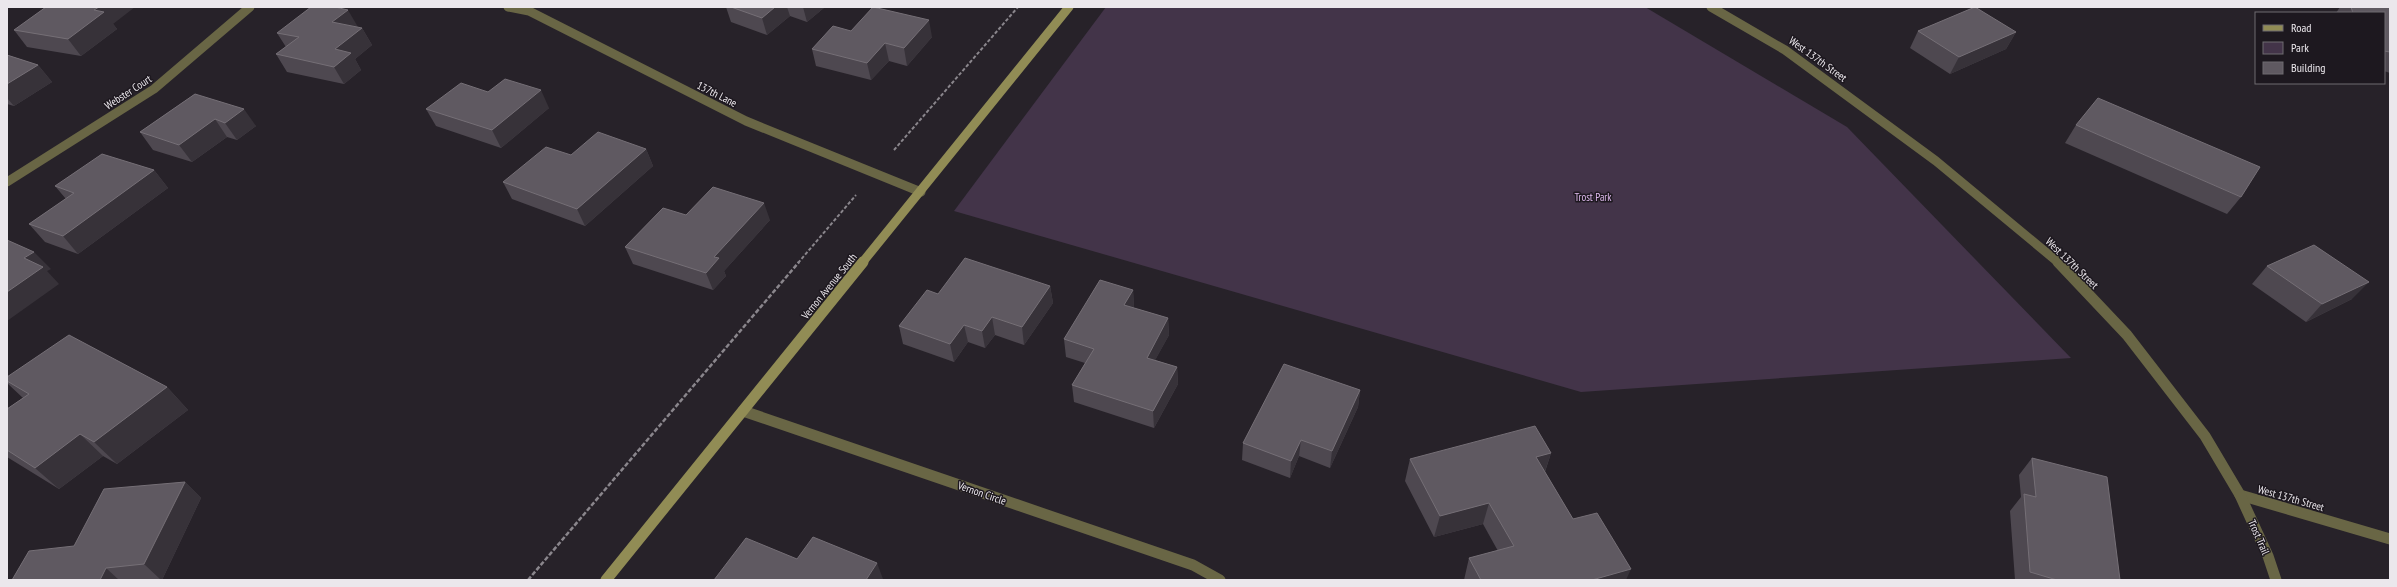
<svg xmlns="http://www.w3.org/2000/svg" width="2397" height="587" viewBox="0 0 2397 587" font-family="'PT Sans Narrow',sans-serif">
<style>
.green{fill:#433449}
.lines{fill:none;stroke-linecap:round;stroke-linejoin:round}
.path-far1{stroke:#8a868c;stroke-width:2;stroke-dasharray:3.5 2;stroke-linecap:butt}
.path{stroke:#8a868c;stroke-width:2.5;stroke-dasharray:4.5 2;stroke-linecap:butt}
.street-far1{stroke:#696645;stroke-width:9}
.street{stroke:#696645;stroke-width:11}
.secondary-far1{stroke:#918c55;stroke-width:9}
.secondary{stroke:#918c55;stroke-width:11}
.wall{fill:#4e4850}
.shaded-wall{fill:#373239}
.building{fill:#5f5961;stroke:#756f76}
.labels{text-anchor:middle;stroke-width:3;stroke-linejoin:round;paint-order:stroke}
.street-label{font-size:11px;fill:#ebe7ec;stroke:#1d181f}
.park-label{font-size:11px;fill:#deb9ed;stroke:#1d181f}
</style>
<rect width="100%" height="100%" fill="#272229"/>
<polygon class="green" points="1106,7 1645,7 1847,127 2071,358 1581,392 954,211"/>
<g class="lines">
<g class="path-far1">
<polyline points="894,150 1018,7"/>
<polyline points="798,263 856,195"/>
</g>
<polyline class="path" points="528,580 799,262"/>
<g class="street-far1">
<polyline points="508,7 529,11 746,121 921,192"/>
<polyline points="1711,7 1785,50 1936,161 2059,263"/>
<polyline points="7,182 154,89 250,7"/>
</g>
<g class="street">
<polyline points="2058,262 2127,335 2205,436 2240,495 2390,539"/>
<polyline points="743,411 1193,565 1220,580"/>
<polyline points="2240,495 2268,556 2276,580"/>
</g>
<polyline class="secondary-far1" points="862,263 1069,7"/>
<polyline class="secondary" points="606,580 863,262"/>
</g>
<g class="wall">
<polygon points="726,7 825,7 807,22 790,16 767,35 731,22"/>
<polygon points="2340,7 2390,7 2390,73 2384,71 2384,13 2336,13"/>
<polygon points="113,24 117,29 81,56 27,47 14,30"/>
<polygon points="357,27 362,28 372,45 355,59 361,70 344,84 287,72 276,54 286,47 277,33 358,27"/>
<polygon points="851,31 932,37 907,66 889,61 871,80 816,66 812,49"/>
<polygon points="1918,31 2016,32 2006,49 1950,74 1910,48"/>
<polygon points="7,55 38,65 52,82 14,106 7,104"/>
<polygon points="195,94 256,126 237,140 227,137 192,162 153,150 140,132"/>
<polygon points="549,108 501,148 436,126 426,109"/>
<polygon points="2076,125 2241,197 2227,214 2065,143"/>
<polygon points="646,149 653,166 585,226 512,199 503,182 571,155"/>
<polygon points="154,170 168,188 78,254 45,242 29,224 66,199 55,186"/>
<polygon points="686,215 770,220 724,271 726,276 713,290 633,264 625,247"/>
<polygon points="2267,266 2352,299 2306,322 2252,284"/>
<polygon points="1050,286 1053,303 1024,345 995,335 985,348 968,342 954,362 903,344 899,326 938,294"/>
<polygon points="1133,290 1134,308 1168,318 1169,335 1155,360 1177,367 1178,384 1154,428 1074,402 1072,385 1085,363 1066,357 1064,339"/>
<polygon points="7,377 167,387 188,410 117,464 103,456 59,489 7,457 7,409 23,398 7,383"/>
<polygon points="1360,390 1358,407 1330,468 1299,456 1290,478 1242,460 1243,443"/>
<polygon points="1551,453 1545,472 1573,519 1626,580 1464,580 1469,558 1498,551 1483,524 1434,537 1405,481 1410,459"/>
<polygon points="2032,458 2120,580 2015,580 2010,511 2021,497 2019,475"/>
<polygon points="185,482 201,498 162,580 12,580 74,546"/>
</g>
<g class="shaded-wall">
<polygon points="99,7 135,7 113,24 117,29 81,56 68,39 94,10"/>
<polygon points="775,7 787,7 790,16 767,35 762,18"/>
<polygon points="803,7 825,7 807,22"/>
<polygon points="348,10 358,27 342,39 332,22"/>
<polygon points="929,20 932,37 907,66 904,48"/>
<polygon points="362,28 372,45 355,59 361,70 344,84 334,67 335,49"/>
<polygon points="2016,32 2006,49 1950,74 1959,57"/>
<polygon points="885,43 889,61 871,80 867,63"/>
<polygon points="38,65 52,82 14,106 7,98 7,84"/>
<polygon points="541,90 549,108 501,148 492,130"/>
<polygon points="244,109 256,126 237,140 225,123"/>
<polygon points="215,119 227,137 192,162 179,145"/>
<polygon points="646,149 653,166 585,226 577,209"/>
<polygon points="154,170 168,188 78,254 63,236"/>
<polygon points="764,203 770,220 724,271 726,276 713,290 706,273 714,257"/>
<polygon points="34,252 51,269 47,271 59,284 7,321 7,292 24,258"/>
<polygon points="2369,282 2352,299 2306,322 2322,304"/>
<polygon points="1050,286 1053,303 1024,345 1022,327"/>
<polygon points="1133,290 1134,307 1126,322 1124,305"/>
<polygon points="992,317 995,335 985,348 982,331"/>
<polygon points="1168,318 1169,335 1147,375 1147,358"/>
<polygon points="964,325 968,342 954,362 950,344"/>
<polygon points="1177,367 1178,384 1154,428 1153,411"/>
<polygon points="167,387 188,410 117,464 94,442"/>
<polygon points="1360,390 1358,407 1330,468 1332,451"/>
<polygon points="80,434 103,456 59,489 35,468"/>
<polygon points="1301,440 1299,456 1290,478 1291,461"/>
<polygon points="1551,453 1544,474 1536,457"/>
<polygon points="185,482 201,498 162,580 161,580 144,564"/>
<polygon points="1489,503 1483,524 1434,537 1440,516"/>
<polygon points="877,563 883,579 882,580 866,580"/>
<polygon points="106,568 119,580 100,580"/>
<polygon points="1631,569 1626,580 1592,580"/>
</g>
<g class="building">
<polygon points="46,7 99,7 94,10 104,12 68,39 14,30"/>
<polygon points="311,7 335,7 348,10 332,22 362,28 335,49 351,53 334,67 276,54 299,37 277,33"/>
<polygon points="731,7 775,7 762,18"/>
<polygon points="873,7 929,20 904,48 885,43 867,63 812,49 833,26 851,31"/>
<polygon points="1975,7 2016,32 1959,57 1918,31"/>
<polygon points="2351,7 2390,7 2390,52 2384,51 2384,13 2353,13"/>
<polygon points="7,55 38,65 7,84"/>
<polygon points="505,79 541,90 492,130 426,109 461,83 488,92"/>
<polygon points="195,94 244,109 225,123 215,119 179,145 140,132"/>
<polygon points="2098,98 2260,167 2241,197 2076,125"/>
<polygon points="598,132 646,149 577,209 503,182 546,147 571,155"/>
<polygon points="102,154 154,170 63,236 29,224 74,193 55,186"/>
<polygon points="713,187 764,203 714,257 719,258 706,273 625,247 663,208 686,215"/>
<polygon points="7,240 34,252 24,258 43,267 7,292"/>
<polygon points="2314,245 2369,282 2322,304 2267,266"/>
<polygon points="965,258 1050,286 1022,327 992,317 982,331 964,325 950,344 899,326 927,290 938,294"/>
<polygon points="1100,280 1133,290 1124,305 1168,318 1147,358 1177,367 1153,411 1072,385 1094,349 1064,339"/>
<polygon points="69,335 167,387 94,442 80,434 35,468 7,450 7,409 29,394 7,381 7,377"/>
<polygon points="1284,364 1360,390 1332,451 1301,440 1291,461 1243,443"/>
<polygon points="1535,426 1551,453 1536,457 1573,519 1597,513 1631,569 1592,580 1481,580 1469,558 1514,546 1489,503 1440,516 1410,459"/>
<polygon points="2032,458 2107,477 2120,580 2057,580 2030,572 2024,494 2036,497"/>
<polygon points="185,482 144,564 106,568 100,580 12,580 29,551 74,546 104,489"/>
<polygon points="813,537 877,563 866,580 714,580 746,538 797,559"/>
</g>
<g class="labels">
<g class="street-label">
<text transform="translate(1818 59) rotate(36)" y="4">West 137th Street</text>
<text transform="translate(128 92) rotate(-33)" y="4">Webster Court</text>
<text transform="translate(717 94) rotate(27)" y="4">137th Lane</text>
<text transform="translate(2072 263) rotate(44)" y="4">West 137th Street</text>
<text transform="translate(829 286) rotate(-51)" y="4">Vernon Avenue South</text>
<text transform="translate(982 493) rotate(19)" y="4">Vernon Circle</text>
<text transform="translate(2291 498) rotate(16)" y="4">West 137th Street</text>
<text transform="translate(2259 537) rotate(66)" y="4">Trost Trail</text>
</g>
<g class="park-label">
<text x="1593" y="201">Trost Park</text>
</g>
</g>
<rect width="2397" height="587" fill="none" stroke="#ebe7ec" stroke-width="16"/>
<rect x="2255" y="12" width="130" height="72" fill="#1d181f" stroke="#6f6b71"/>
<rect x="2263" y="25" width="20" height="6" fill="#918c55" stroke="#6f6b71"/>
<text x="2291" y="32" font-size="12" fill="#ebe7ec">Road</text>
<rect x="2263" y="42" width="20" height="12" fill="#433449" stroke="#6f6b71"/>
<text x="2291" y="52" font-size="12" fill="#ebe7ec">Park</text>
<rect x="2263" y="62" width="20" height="12" fill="#5f5961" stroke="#6f6b71"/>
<text x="2291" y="72" font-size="12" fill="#ebe7ec">Building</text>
</svg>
